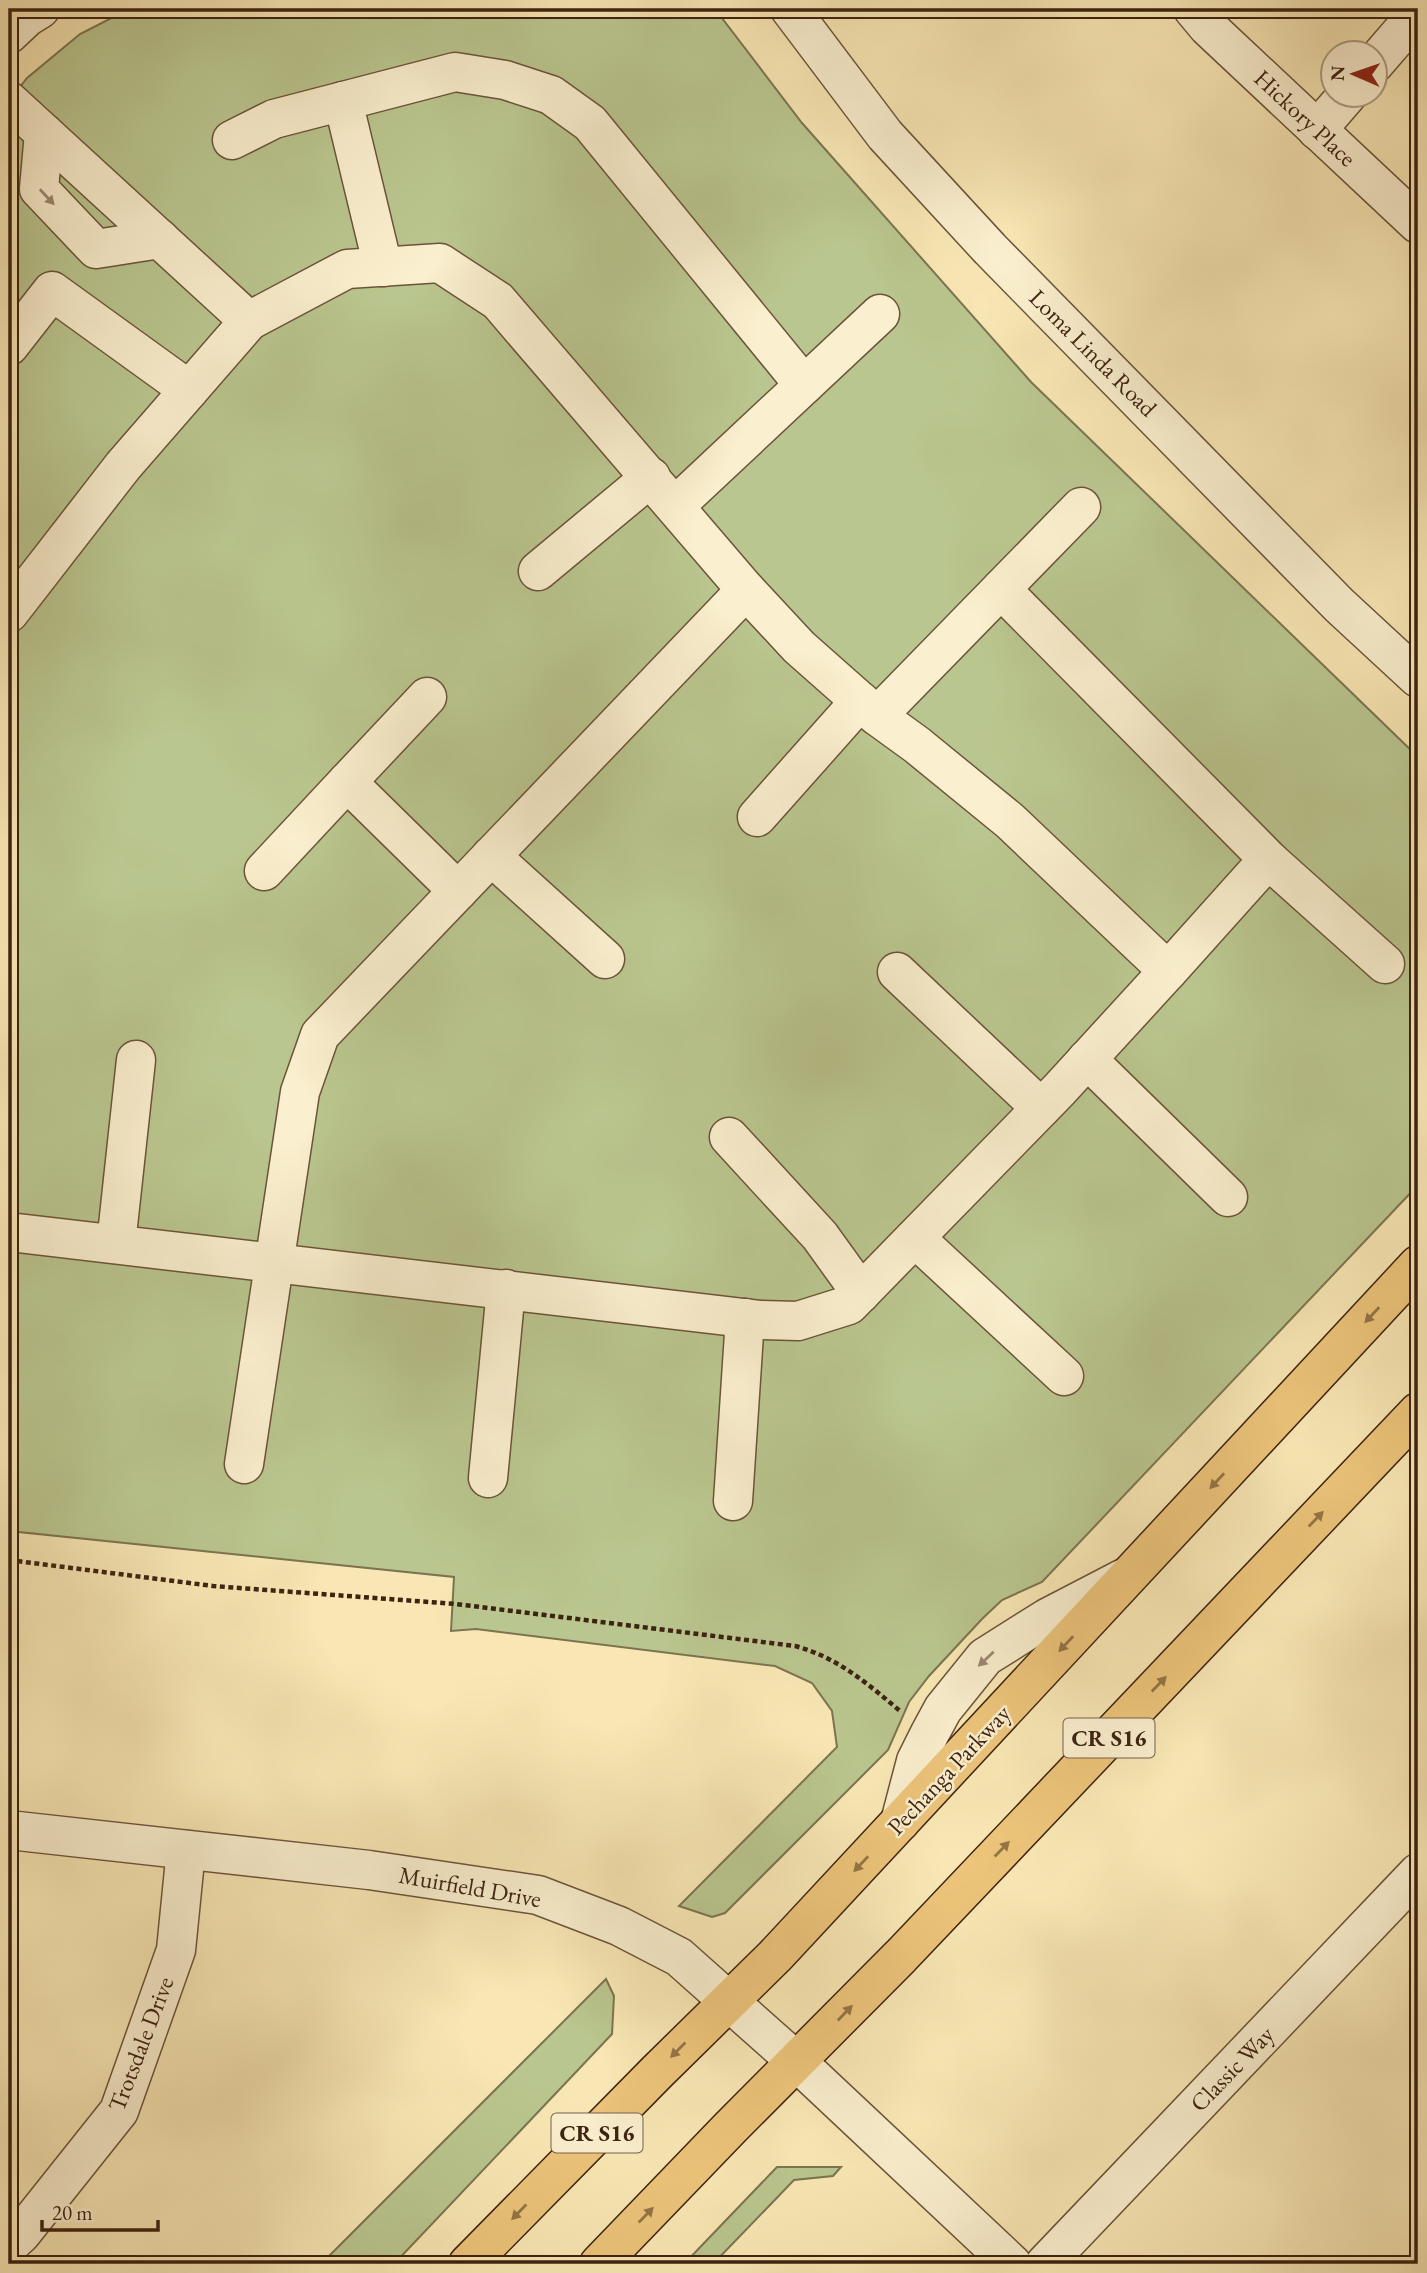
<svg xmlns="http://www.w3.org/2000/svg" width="1427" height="2273" viewBox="0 0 1427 2273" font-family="'EB Garamond',serif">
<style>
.grass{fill:#bac68f;stroke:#7c7450;stroke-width:2}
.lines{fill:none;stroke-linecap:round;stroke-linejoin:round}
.minor-casing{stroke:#6c543a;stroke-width:41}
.major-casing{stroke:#3d2312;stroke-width:41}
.path{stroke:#3d2312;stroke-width:4.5;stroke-dasharray:5 3.5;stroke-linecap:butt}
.minor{stroke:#faefce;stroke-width:38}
.major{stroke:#ecc47a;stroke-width:38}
.oneway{fill:#9c8970}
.oneway2{fill:#947446}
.labels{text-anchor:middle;stroke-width:5;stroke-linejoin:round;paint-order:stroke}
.shield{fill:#faefce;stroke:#76604a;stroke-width:2}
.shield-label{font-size:23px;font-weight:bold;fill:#3d2312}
.street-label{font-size:24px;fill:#3d2312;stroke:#faefce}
</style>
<rect width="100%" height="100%" fill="#f8e7b4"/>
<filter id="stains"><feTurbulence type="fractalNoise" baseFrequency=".00286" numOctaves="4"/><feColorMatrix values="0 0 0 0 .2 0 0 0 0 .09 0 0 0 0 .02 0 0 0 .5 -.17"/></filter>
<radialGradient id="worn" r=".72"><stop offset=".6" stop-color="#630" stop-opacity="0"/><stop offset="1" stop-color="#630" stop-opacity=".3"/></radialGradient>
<g class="grass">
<polygon points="129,9 715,9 802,123 1031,382 1418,757 1418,1185 1042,1582 1002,1600 982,1619 929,1676 909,1702 888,1750 725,1913 712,1917 679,1906 837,1747 832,1711 812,1683 775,1666 476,1629 451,1631 454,1577 9,1531 9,101 27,78 80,34"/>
<polygon points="606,1979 614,1996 612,2034 394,2264 321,2264"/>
<polygon points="777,2167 841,2167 833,2176 794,2180 713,2264 684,2264"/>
</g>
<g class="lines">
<defs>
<g id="minor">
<polyline points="790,9 885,135 990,249 1339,605 1418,678"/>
<polyline points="1193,9 1208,27 1418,224"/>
<polyline points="9,34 27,17 40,9"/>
<polyline points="1374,64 1418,13"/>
<polyline points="9,101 249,321 123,466 9,613"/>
<polyline points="343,101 383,267"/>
<polyline points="1317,130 1348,94"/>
<polyline points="44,133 39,189 96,249 160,239"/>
<polyline points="232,140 274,119 455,72 505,80 551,95 590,123 804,385"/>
<polyline points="9,346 52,291 189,390"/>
<polyline points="675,506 880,314"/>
<polyline points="538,571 651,477"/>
<polyline points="1001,589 1270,861 1255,874 1168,971"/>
<polyline points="877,716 1081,507"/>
<polyline points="347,782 427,697"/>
<polyline points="757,817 860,701"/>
<polyline points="491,856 605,959"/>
<polyline points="1270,861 1385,964"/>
<polyline points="264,871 347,782 458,891"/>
<polyline points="897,972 1041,1108"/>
<polyline points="1087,1059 1228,1197"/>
<polyline points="729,1137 820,1236 861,1293"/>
<polyline points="9,1232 761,1320 798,1321 849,1305 1059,1090 1168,971 1010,821 917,745 877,716 799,647 746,590 498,301 440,263 347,269 249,321"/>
<polyline points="915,1238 1064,1376"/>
<polyline points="116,1244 136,1060"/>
<polyline points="244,1464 300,1092 320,1035 746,590"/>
<polyline points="488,1478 506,1289"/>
<polyline points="733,1501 745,1318"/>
<polyline points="900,1822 916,1761 930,1733 943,1709 985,1657 1047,1618 1124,1578"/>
<polyline points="9,1830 369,1870 538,1895 619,1926 679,1957 797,2062 1012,2264"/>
<polyline points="9,2245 21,2234 119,2111 176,1950 186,1850"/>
<polyline points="1045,2264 1418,1873"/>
</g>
<g id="major">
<polyline points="468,2264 657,2072 775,1956 1418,1265"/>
<polyline points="599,2264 729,2129 901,1956 1418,1412"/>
</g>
</defs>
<use href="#minor" class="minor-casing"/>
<use href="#major" class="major-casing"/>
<path class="path" d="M9,1560l204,26 243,18 339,42c42,11 73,38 105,65"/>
<use href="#minor" class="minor"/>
<use href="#major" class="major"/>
</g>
<defs><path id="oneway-solid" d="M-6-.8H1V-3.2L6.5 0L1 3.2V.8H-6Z" transform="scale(1.75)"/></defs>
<g class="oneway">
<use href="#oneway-solid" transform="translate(47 197) rotate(47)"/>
<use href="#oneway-solid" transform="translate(986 1659) rotate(137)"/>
</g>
<g class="oneway2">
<use href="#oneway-solid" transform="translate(1372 1315) rotate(133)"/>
<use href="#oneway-solid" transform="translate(1217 1481) rotate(133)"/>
<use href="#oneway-solid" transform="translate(1316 1519) rotate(-46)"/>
<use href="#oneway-solid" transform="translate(1066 1644) rotate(133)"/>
<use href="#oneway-solid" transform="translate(1159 1684) rotate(-46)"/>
<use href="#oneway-solid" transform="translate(1002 1849) rotate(-46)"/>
<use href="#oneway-solid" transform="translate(861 1864) rotate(133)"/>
<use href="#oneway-solid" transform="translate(845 2013) rotate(-46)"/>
<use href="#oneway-solid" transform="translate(678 2050) rotate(135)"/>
<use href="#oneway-solid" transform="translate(519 2212) rotate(134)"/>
<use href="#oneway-solid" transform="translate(646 2215) rotate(-46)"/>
</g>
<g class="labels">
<g class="shield">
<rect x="1063.5" y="1718.5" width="91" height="39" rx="5"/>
<rect x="551.5" y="2113.5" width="91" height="39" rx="5"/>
</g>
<g class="shield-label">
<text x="1109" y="1746">CR S16</text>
<text x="597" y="2141">CR S16</text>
</g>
<g class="street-label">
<text transform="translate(1305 118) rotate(43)" y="8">Hickory Place</text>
<text transform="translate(1093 353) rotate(45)" y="8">Loma Linda Road</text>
<text transform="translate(949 1770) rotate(-47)" y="8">Pechanga Parkway</text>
<text transform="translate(470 1887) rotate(10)" y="8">Muirfield Drive</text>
<text transform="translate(141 2044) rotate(-69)" y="8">Trotsdale Drive</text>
<text transform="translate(1232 2069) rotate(-46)" y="8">Classic Way</text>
</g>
</g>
<rect width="1427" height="2273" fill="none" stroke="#f8e7b4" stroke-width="35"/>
<rect x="10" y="10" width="1406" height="2252" fill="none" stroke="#3d2312" stroke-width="3.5"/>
<rect x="18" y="18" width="1392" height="2238" fill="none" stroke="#3d2312" stroke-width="2"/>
<g transform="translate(1354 74) rotate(272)"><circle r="33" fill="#faefce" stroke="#ae9d83" stroke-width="2"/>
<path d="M0-5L12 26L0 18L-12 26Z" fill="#8f2418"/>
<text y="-10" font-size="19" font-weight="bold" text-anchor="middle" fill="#3d2312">N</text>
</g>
<path d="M42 2220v10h116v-10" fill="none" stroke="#3d2312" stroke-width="3.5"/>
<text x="52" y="2220" font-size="21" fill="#3d2312" stroke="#faefce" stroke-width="5" paint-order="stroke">20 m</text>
<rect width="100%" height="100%" filter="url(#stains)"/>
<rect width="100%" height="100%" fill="url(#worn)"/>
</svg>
